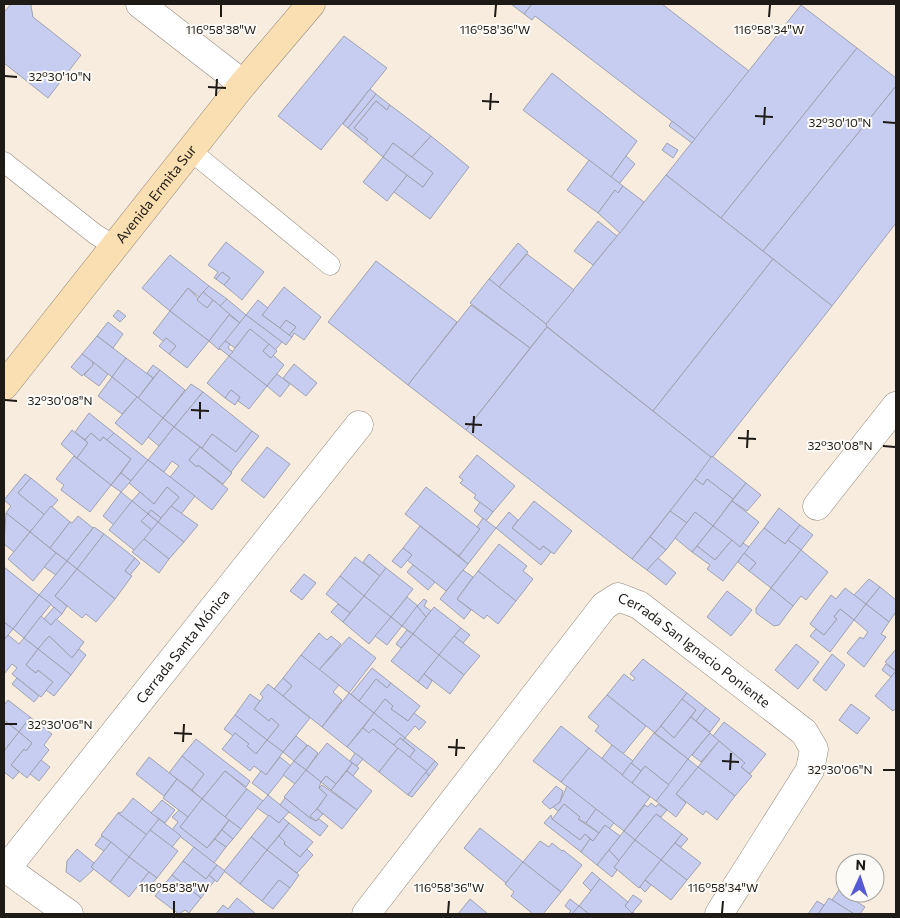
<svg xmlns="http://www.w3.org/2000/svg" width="900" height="918" viewBox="0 0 900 918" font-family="Commissioner,sans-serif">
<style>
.building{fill:#c6cdf1;stroke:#9fa2b1}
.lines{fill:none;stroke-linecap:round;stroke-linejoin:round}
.service-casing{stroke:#92877b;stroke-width:21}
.minor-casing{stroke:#92877b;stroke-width:29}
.secondary-casing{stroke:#92877b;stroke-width:29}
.service{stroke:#fff;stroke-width:20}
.minor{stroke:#fff;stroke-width:28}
.secondary{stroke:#fadfb2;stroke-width:28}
.ticks{fill:none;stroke:#1e1a15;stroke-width:2}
.labels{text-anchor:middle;stroke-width:4;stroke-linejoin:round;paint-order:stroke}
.street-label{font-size:14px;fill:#1e1a15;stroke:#fdfbf8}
.ticks-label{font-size:12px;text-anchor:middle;fill:#1e1a15;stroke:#fdfbf8;stroke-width:4;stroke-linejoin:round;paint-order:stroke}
</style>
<rect width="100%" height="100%" fill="#f8ecdf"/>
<g class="building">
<polygon points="11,4 32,4 31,6 33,17 81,55 48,98 4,63 4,12"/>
<polygon points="511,4 532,4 524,14"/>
<polygon points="532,4 662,4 749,71 695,139 535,16 532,20 524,14"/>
<polygon points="801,5 857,48 721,218 666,175"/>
<polygon points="344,36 387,68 321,150 278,116"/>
<polygon points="857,48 896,78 896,86 763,251 721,218"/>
<polygon points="552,73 637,141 611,177 523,110"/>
<polygon points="896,86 896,223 832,306 763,251"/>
<polygon points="370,89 376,94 348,128 343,124"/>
<polygon points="376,94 390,105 387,110 376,101 354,128 368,139 365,142 348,128"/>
<polygon points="376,101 387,110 390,105 431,136 412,157 393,143 383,157 365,142 368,139 354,128"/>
<polygon points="672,121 695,139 692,143 669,126"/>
<polygon points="431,136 469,167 430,219 394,192 407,175 423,187 433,173 412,157"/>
<polygon points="393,143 433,173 423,187 383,157"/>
<polygon points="667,143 678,150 673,158 662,150"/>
<polygon points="626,156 635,164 619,184 611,177"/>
<polygon points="383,157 407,175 387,201 363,182"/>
<polygon points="589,160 623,186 618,193 615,190 598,213 567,190"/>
<polygon points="666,175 773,259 653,411 545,325"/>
<polygon points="623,186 644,202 620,233 598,213 615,190 618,193"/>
<polygon points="598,221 617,236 593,265 574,251"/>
<polygon points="226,242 264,272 242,300 224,285 230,278 222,272 216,279 214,278 218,272 208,265"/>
<polygon points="518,243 528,252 499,287 489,279"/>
<polygon points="527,254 574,290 546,324 499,287"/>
<polygon points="170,255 209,286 199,297 188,288 170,311 142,288"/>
<polygon points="773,259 832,306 712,458 653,411"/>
<polygon points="376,261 457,322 408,385 328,322"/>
<polygon points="222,272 230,278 224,285 216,279"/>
<polygon points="489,279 546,324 547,327 530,348 470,303"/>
<polygon points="209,286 227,299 220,306 203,292"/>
<polygon points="284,287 321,317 304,340 294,333 292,337 289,335 296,327 286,320 280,328 262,315"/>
<polygon points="188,288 207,308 213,300 230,314 209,341 170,311"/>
<polygon points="203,292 213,300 207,308 197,300"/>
<polygon points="227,299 246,315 240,323 220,306"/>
<polygon points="258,300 268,308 262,315 292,337 286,345 246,315"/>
<polygon points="471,305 530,348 466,430 408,385"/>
<polygon points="118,310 126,316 120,322 113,316"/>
<polygon points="170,311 209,341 187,368 169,354 176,346 166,338 163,341 153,333"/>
<polygon points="229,315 240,323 219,350 209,341"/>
<polygon points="246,315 282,342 275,350 250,329 235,348 225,341"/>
<polygon points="286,320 296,327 289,335 280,328"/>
<polygon points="108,322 123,334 113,348 97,336"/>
<polygon points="547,327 712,458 632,559 466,430"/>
<polygon points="250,329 269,344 263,351 271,358 273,355 284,365 267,386 229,356"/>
<polygon points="97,336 126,358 112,377 82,354"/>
<polygon points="166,338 176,346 169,354 159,346"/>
<polygon points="225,341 230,344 228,348 233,352 229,356 219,348"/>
<polygon points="269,344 277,351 271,358 263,351"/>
<polygon points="82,354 93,362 93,365 82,376 71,367"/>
<polygon points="229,356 267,386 249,409 238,401 240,397 231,390 225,398 207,383"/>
<polygon points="126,358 153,378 138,398 112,377"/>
<polygon points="93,362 108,374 99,386 84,375 93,365"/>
<polygon points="294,364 317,383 306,396 283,378"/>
<polygon points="153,365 160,370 153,378 147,373"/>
<polygon points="160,370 185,390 163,418 138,398"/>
<polygon points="277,374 290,384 280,397 267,386"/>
<polygon points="112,377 137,397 122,414 98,396"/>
<polygon points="191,384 203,392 174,427 163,418"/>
<polygon points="231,390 240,397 235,405 225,398"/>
<polygon points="203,392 252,431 236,452 212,434 202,448 174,427"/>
<polygon points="137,397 163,418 142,445 115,423"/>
<polygon points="89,413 114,433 107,440 103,437 100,441 91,433 85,440 75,432"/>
<polygon points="163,418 174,427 159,446 148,437"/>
<polygon points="174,427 200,447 189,460 197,467 198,465 228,489 212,510 170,477 179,466 172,461 164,472 148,460"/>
<polygon points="72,430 88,443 77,458 61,444"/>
<polygon points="252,431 259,436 231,472 202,448 212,434 236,452"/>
<polygon points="91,433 100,441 103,437 131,459 111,485 77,458 88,443 85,440"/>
<polygon points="114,433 148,460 131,481 121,473 131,459 107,440"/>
<polygon points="200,447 232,473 223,484 198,465 197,467 189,460"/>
<polygon points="267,447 290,464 264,498 241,480"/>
<polygon points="477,455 515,486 493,512 474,498 476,495 460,483 463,480 459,477"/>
<polygon points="74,456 111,485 90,512 61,490 64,485 56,479"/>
<polygon points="712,456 746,483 733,499 707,479 703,485 695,479"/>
<polygon points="148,460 195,496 181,514 171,506 179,497 167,487 154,504 129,483"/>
<polygon points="121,473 131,481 121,492 111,485"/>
<polygon points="25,474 31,478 18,493 45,515 30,532 6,513 11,506 4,500"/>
<polygon points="31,478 58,500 45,515 18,493"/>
<polygon points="695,479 703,485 707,479 733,499 713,526 695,512 687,523 670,511"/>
<polygon points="746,483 761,495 747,511 732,501"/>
<polygon points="167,487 179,497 161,518 151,510 148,514 132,501 140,492 154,504"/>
<polygon points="426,487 480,529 459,556 405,514"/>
<polygon points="121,492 132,501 114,525 103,516"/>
<polygon points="132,501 148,514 141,521 152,530 135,551 109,530"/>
<polygon points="534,501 572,531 554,554 543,546 540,550 512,528"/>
<polygon points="732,501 759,522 740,547 713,526"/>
<polygon points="480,502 493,512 486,521 474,511"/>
<polygon points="51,506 70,522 50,548 30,532"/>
<polygon points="171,506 198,525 184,542 158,522"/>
<polygon points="779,508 800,525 785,544 764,528"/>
<polygon points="151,510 161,518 158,522 148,514"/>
<polygon points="670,511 687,523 666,550 650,537"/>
<polygon points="509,512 518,520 512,528 540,550 543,546 551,552 541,565 496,528"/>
<polygon points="695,512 713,526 692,552 675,538"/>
<polygon points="6,513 30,532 14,552 4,544"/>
<polygon points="148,514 158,522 152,530 141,521"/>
<polygon points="78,516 93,528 67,561 50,548 70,522 72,523"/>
<polygon points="483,518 496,528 468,564 459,556 480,529 477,527"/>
<polygon points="158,522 184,542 169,559 144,539"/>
<polygon points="800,525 813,535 801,550 788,540"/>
<polygon points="420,526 468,564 446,591 407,560 412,555 403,548"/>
<polygon points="713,526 732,540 715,560 697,546"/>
<polygon points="94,527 104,534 77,569 67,561"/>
<polygon points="764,528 785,544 788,540 801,550 771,588 749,571 756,563 744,553"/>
<polygon points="30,532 56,553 33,581 8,559"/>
<polygon points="104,534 135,558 125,571 132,576 115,599 77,569"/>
<polygon points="650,537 666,550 647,570 632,559"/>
<polygon points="144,539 169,559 159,573 132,552"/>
<polygon points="732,540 740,547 743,543 749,547 723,581 707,569 710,565 692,552 697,546 715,560"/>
<polygon points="499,544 527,566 523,571 533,579 516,601 478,571"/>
<polygon points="403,548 412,555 401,568 392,561"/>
<polygon points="801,550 828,572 806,600 801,596 793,606 771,588"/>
<polygon points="56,553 67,561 56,575 44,567"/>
<polygon points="744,553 756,563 749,571 738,562"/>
<polygon points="369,554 386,568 380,576 363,562"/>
<polygon points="355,557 380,576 364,596 340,576"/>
<polygon points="135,558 140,563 130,575 125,571"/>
<polygon points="658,558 676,573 666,585 647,570"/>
<polygon points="67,561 77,569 55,596 67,606 62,614 39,595"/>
<polygon points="413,565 435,582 428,590 407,572"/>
<polygon points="4,567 39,595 13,629 4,622"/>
<polygon points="386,568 413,589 391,617 364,596"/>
<polygon points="77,569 115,599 96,622 86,614 82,618 55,596"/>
<polygon points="463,570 473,577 457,599 471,610 464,619 440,599"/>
<polygon points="478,571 516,601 498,624 487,615 484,619 457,599"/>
<polygon points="304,574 316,583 302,600 290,591"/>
<polygon points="340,576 364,596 350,613 326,594"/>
<polygon points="869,579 880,587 866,604 854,595"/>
<polygon points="880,587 896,600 896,612 889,622 866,604"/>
<polygon points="771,588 793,606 779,625 774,626 756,613 756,608"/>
<polygon points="845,588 866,604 854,620 840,609 834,617 837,619 824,635 810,624 831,595 836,599"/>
<polygon points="727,591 752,610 731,636 707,617"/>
<polygon points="39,595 51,604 24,638 13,629"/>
<polygon points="364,596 391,617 369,644 343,622"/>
<polygon points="407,597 418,606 402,626 391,617"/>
<polygon points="424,599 427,601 424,606 431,611 426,617 417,606"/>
<polygon points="338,604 350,613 343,622 331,612"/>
<polygon points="866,604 889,622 881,634 886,637 864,667 847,653 860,637 863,639 868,632 854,620"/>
<polygon points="417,606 426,617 413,634 402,626"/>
<polygon points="54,607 62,614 51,625 44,619"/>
<polygon points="434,607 461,628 439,655 413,634"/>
<polygon points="840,609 854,620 830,652 810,636 816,629 824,635 837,619 834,617"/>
<polygon points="41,616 51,625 56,619 84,642 72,658 49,636 38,649 24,638"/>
<polygon points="391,617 402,626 387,645 375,636"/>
<polygon points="4,622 13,629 4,640"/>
<polygon points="461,628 470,635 463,643 454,636"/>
<polygon points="407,630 413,634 401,648 396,644"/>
<polygon points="319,633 327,640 331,636 341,644 319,670 301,655"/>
<polygon points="413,634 439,655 418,682 391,661"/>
<polygon points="8,635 19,644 24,638 38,649 26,665 36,673 38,670 53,682 41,697 12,674 17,668 12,664 4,674 4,640"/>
<polygon points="49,636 72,658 79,649 86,655 71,675 38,649"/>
<polygon points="454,636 480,656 464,675 439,655"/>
<polygon points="349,637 376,658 349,693 319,670"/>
<polygon points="796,644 819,662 798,689 775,670"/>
<polygon points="38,649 71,675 54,696 46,690 53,682 38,670 36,673 26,665"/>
<polygon points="896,649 896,671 885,662"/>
<polygon points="832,654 845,665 826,691 813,680"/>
<polygon points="301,655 339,685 333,692 342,700 322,727 283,696 292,686 283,678"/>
<polygon points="439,655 464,675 450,694 424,674"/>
<polygon points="643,659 687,693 655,733 607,695 624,674 633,681 635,678 630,674"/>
<polygon points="886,664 896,671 891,677 882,670"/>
<polygon points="372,668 391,683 387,688 376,679 359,701 351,694"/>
<polygon points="896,671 896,708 893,711 875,696"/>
<polygon points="424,674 432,681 427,689 418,682"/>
<polygon points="17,678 39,696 34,702 12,684"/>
<polygon points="283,678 292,686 283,696 274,689"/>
<polygon points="376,679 387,688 391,683 420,706 408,721 391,709 393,706 385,699 374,713 359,701"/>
<polygon points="268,684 310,718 283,752 267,740 279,725 271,718 269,721 254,709 263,697 260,694"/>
<polygon points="349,693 374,713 347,747 322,727"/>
<polygon points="687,693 706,708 696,721 691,717 696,710 682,699"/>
<polygon points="250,694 260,701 254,709 269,721 271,718 279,725 267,740 235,715"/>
<polygon points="607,695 646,726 623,754 595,731 599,726 588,717"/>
<polygon points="385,699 393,706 391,709 408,721 414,713 426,722 419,730 415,726 405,738 374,713"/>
<polygon points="682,699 696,710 674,738 661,726"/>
<polygon points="8,700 30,717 19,732 4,720 4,705"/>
<polygon points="851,704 870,718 857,734 839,720"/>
<polygon points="706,708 720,719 710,732 696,721"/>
<polygon points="374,713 405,738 403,740 400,738 394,745 373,729 369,733 363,728"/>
<polygon points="235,715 267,740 256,754 247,746 249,744 235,733 233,736 224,729"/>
<polygon points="30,717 52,734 44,745 49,750 27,778 11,765 24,749 26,751 32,743 19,732"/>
<polygon points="691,717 710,733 688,759 655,733 661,726 674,738"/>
<polygon points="4,720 19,732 4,751"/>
<polygon points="724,722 766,754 750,774 741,767 745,763 713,736"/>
<polygon points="561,726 589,748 561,782 533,761"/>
<polygon points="363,728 369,733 373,729 398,748 379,772 347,747"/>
<polygon points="19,732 32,743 26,751 24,749 11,765 19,772 13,779 4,772 4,751"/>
<polygon points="235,733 249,744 247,746 256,754 267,740 283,752 266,775 254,766 250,771 222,749"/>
<polygon points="654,733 688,759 669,785 645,766 641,771 631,763"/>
<polygon points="710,733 719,741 701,762 692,755"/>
<polygon points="296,736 307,745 294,761 283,752"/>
<polygon points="400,738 415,750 409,758 394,745"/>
<polygon points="405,738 435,761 427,771 409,758 415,750 403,740"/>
<polygon points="196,739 250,781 246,787 225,771 202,799 192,790 204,774 182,756"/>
<polygon points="719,741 745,763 741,767 752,776 735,796 698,767"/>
<polygon points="327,743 352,763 336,784 326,776 321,782 306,770"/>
<polygon points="308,745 318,753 306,770 294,761"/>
<polygon points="612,745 633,761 622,775 602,758"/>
<polygon points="398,748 427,771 408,795 379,772"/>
<polygon points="589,748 650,797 624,831 561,782"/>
<polygon points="355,753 363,759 357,766 350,761"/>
<polygon points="182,756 204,774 192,790 169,773"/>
<polygon points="149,757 177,779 164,796 136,774"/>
<polygon points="280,757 291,766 268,795 252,783 261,771 266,775"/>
<polygon points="688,759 698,767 676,794 686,803 676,817 656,801"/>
<polygon points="41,760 50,767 39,781 30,774"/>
<polygon points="294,761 306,770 295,784 283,775"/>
<polygon points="435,761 438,764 429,776 426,772"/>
<polygon points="352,763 359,768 353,776 347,771"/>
<polygon points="631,763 641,771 632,783 622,775"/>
<polygon points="645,766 669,785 656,801 632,783"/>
<polygon points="698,767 735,796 717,820 706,811 703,815 676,794"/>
<polygon points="306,770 321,782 319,788 327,795 310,818 284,797"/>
<polygon points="225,771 247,789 225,817 202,799"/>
<polygon points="347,771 372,791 357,810 331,790"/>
<polygon points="426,772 429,776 412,797 408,795"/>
<polygon points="326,776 336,784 331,790 321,782"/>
<polygon points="177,779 202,799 188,817 163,798"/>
<polygon points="322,785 357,810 342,829 317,809 327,795 319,788"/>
<polygon points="556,786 563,791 560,802 550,809 542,802"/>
<polygon points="567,786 596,809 586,823 578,819 580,817 564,804 558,811 553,807 560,802"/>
<polygon points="247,789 263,801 241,829 225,817"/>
<polygon points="268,795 289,812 279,823 257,808"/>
<polygon points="133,798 159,819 147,835 118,813 122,812"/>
<polygon points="285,798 310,818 316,821 319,819 328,826 320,836 280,805"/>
<polygon points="202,799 229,820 207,848 180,827"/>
<polygon points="162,800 175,810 165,823 151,813"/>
<polygon points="651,803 656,807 658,804 667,810 661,817 656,814 635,840 624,831 645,805 648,807"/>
<polygon points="564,804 580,817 578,819 599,833 593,841 585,834 580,840 552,819"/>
<polygon points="317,809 323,814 316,821 310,816"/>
<polygon points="596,809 614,823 609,829 605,825 599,833 586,823"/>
<polygon points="179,810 188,817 180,827 207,848 215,839 226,847 214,863 172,830 178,822 172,817"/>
<polygon points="118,813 147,835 129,857 101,835"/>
<polygon points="656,814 682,834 661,860 635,840"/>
<polygon points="269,815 279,823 283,818 289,823 267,850 251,837"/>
<polygon points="551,815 552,819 580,840 585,834 590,839 581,852 544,823"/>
<polygon points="159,819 181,836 172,847 150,830"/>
<polygon points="229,820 241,829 233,839 222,830"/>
<polygon points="289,823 313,842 300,857 284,844 285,842 279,836"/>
<polygon points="605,825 620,836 597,865 581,852 590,839 593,841"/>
<polygon points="480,828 523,862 506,883 464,848"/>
<polygon points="150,830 178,851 157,878 129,857"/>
<polygon points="222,830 233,839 226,847 215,839"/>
<polygon points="624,831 635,840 619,861 609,850"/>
<polygon points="682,834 688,839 681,847 675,843"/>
<polygon points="102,836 111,842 104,851 95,845"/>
<polygon points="279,836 285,842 284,844 300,857 307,849 313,855 297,873 267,850"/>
<polygon points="251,837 267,850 240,884 224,871"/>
<polygon points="635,840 661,860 639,888 614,867"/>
<polygon points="540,841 549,847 552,843 562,851 563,850 582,865 561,892 523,862"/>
<polygon points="111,842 129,857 110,882 91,867"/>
<polygon points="675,843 701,863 687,880 661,860"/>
<polygon points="194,847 217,865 206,879 183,861"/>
<polygon points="77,849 94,863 91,867 94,869 80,882 66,872 67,861"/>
<polygon points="267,850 299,875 290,888 279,880 262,901 240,884"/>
<polygon points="609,850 619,861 614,867 617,870 612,877 597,865"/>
<polygon points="129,857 149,872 129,897 110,882"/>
<polygon points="661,860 687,880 671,900 645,880"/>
<polygon points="183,861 206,879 209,875 215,880 201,898 172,875"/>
<polygon points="523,862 561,892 543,914 533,914 511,896 514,892 505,884"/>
<polygon points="217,865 225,871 217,882 209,875"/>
<polygon points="149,872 157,878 148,888 141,882"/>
<polygon points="592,872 600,879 591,891 583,883"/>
<polygon points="172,875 201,898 189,913 185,910 179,914 155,896"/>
<polygon points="600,879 628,902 625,906 635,914 589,914 579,906"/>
<polygon points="279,880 290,888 273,909 262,901"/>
<polygon points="645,880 651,885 645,892 640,887"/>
<polygon points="839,890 865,907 860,914 854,914 832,900"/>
<polygon points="633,895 642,901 632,913 625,906"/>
<polygon points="237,898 256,914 216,914 223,905 228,909"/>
<polygon points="829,898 832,900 854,914 818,914"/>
<polygon points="470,899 488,914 489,914 458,914"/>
<polygon points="570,899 579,906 572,914 568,914 571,911 565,906"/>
<polygon points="817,901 824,905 818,914 808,914"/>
<polygon points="579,906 589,914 572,914"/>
</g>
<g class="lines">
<defs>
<g id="service">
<polyline points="191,151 330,265"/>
<polyline points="4,162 95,234 114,246"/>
</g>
<g id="minor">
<polyline points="140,4 243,84"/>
<polyline points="817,506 896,406"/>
<polyline points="4,867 69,914"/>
<path id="s1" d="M6,869l353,-444"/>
<path id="s2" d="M366,914l238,-308 14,-9 21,8 165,127 10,17 -4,21 -91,144"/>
</g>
<g id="secondary">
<path id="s3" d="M4,386l239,-302 68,-80"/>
</g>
</defs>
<use href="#service" class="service-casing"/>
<use href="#minor" class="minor-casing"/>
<use href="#secondary" class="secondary-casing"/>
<use href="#service" class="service"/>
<use href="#minor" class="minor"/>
<use href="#secondary" class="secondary"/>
</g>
<path class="ticks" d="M221,17v-12M495,17l1,-12M769,17l1,-12M5,76l12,1M208,87l18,1M216,96l1,-17M482,101l17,1M490,110l1,-17M755,116l18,1M883,122l12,1M764,125l1,-18M5,400l12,1M191,410l18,1M200,419v-17M465,424l17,1M473,433l1,-17M738,438l18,1M883,446l12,1M747,448l1,-18M5,724h12M174,733l18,1M183,742l1,-18M448,747l17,1M456,756l1,-17M722,761l17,1M730,770l1,-17M883,770h12M174,913v-12M448,913l1,-12M722,913l1,-12"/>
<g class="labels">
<g class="street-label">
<text dy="5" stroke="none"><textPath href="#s3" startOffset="245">Avenida Ermita Sur</textPath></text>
<text dy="5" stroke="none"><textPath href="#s1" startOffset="284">Cerrada Santa Mónica</textPath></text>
<text dy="5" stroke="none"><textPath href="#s2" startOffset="499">Cerrada San Ignacio Poniente</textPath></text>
</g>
</g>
<g class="ticks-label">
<text x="221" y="34">116°58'38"W</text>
<text x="495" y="34">116°58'36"W</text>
<text x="769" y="34">116°58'34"W</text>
<text x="60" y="81">32°30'10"N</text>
<text x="840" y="127">32°30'10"N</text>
<text x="60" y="405">32°30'08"N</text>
<text x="840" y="450">32°30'08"N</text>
<text x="60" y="729">32°30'06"N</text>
<text x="840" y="774">32°30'06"N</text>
<text x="174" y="892">116°58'38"W</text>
<text x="449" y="892">116°58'36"W</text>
<text x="723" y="892">116°58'34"W</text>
</g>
<rect width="900" height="918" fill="none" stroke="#1e1a15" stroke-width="10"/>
<g transform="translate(860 878) rotate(3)"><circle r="24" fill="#fdfbf8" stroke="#a4a19d"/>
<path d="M0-4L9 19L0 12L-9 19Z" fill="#555bd2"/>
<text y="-8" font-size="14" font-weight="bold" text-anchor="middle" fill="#1e1a15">N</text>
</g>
</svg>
